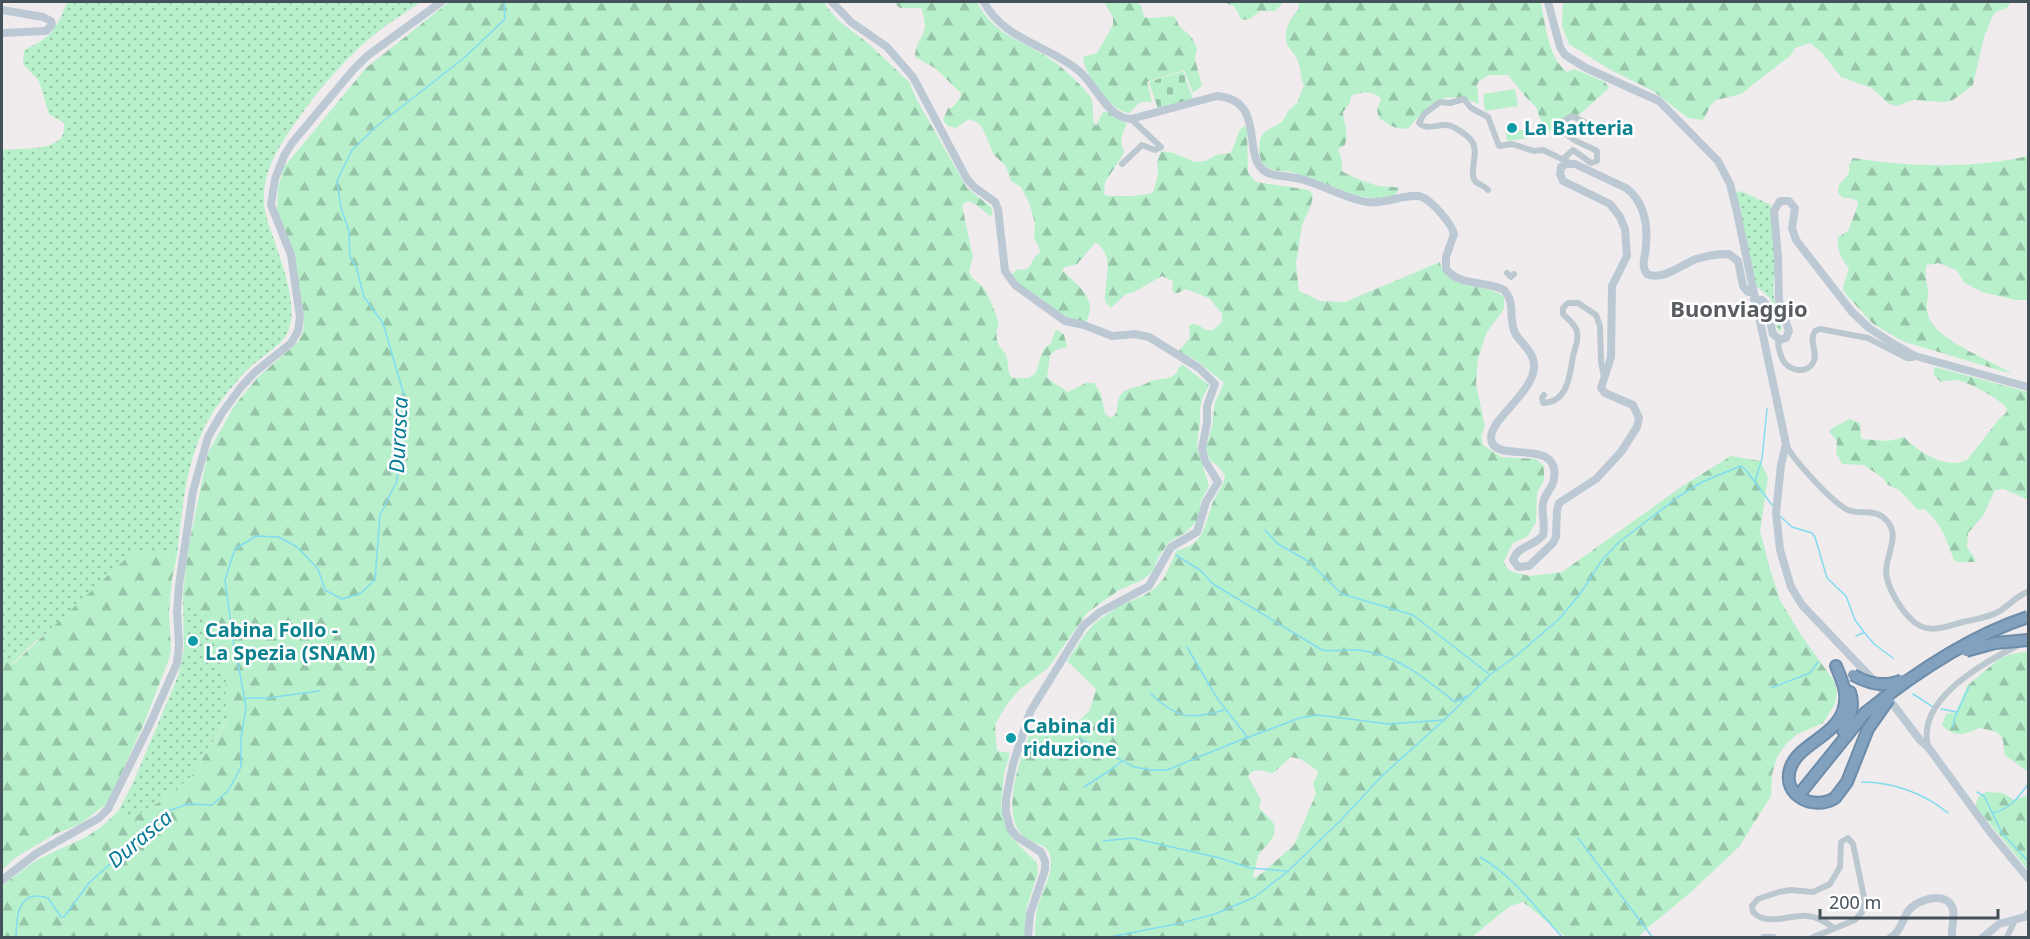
<svg xmlns="http://www.w3.org/2000/svg" width="2030" height="939" viewBox="0 0 2030 939" font-family="'Noto Sans',sans-serif">
<style>
.grass{fill:url(#grass-dots)}
.forest{fill:url(#forest-firs);fill-rule:evenodd}
.cemetery{fill:url(#cemetery-stones)}
.park{fill:#b8f0cc}
.lines{fill:none;stroke-linecap:round;stroke-linejoin:round}
.stream{stroke:#82dcf0;stroke-width:1.5}
.highway-casing{stroke:#6d8caa;stroke-width:14}
.street{stroke:#bcc8d0;stroke-width:6}
.secondary{stroke:#bcc9d5;stroke-width:8}
.highway{stroke:#81a1bf;stroke-width:10}
.highway-bridge-casing{stroke:#6d8caa;stroke-width:14;stroke-linecap:butt}
.highway-bridge{stroke:#81a1bf;stroke-width:10}
.culture-dot{fill:#0f9aa8;stroke:#fff;stroke-width:2}
.labels{text-anchor:middle;stroke-width:5;stroke-linejoin:round;paint-order:stroke}
.culture-label{font-size:20px;font-weight:bold;fill:#0d838f;stroke:#fff;text-anchor:start}
.water-label{font-size:21px;font-style:italic;fill:#077b96;stroke:#fff}
.quarter-label{font-size:22px;font-weight:bold;fill:#595d62;stroke:#fff}
</style>
<defs>
<pattern id="grass-dots" width="8" height="8" patternUnits="userSpaceOnUse" patternTransform="scale(1.5)"><rect width="8" height="8" fill="#b8f0cc"/><path d="M2 2h.1M6 6h.1" fill="none" stroke="#97c5a9" stroke-width="1.8" stroke-linecap="round"/></pattern>
<pattern id="forest-firs" width="22" height="20" patternUnits="userSpaceOnUse" patternTransform="scale(1.5)"><rect width="22" height="20" fill="#b8f0cc"/><path d="M5 1l3.5 6h-7zM16 11l3.5 6h-7z" fill="#97c5a9"/></pattern>
<pattern id="cemetery-stones" width="16" height="16" patternUnits="userSpaceOnUse" patternTransform="scale(1.5)"><rect width="16" height="16" fill="#b8f0cc"/><path d="M2 7V4a2 2 0 0 1 4 0v3zM10 15v-3a2 2 0 0 1 4 0v3z" fill="#97c5a9"/></pattern>
</defs>
<rect width="100%" height="100%" fill="#f0eced"/>
<g class="grass">
<path d="M67,2h354c-13,9 -28,18 -41,28 -30,23 -55,52 -77,82 -23,32 -48,66 -36,107 9,30 32,80 22,110 -5,17 -33,30 -45,44 -15,17 -30,35 -40,55 -19,39 -22,85 -27,128l-20,-5 -121,90 -24,23 -10,-2v-512c17,-3 67,4 62,-27l-15,-9 -10,-33 -16,-17 1,-14c27,-12 33,-21 43,-48z"/>
<polygon points="1741,191 1771,205 1776,268 1773,286 1774,297 1782,329 1779,331 1776,326 1775,311 1770,298 1756,286 1735,193"/>
<polygon points="183,593 207,615 226,681 227,719 190,778 166,798 138,815 129,816 118,811 133,783 178,676 184,649"/>
</g>
<g class="forest">
<path d="M449,2h376l1,4 13,15 30,23 40,38 8,18 50,88 24,19 2,7 -3,2 -15,-12 -7,-3 -6,4 11,52 -4,15c3,7 7,9 13,14 6,7 14,28 17,37 -3,8 -4,16 1,24 2,3 5,5 6,8 4,8 -1,14 6,23h16l7,-4c5,-10 5,-25 16,-31l4,-12 3,-1 6,5 3,12 -11,3 -6,5 -3,23 21,14 18,-9h8l7,11 4,20 7,4 5,-6c1,-23 7,-21 26,-27 5,-2 8,-5 13,-5 12,-2 19,-1 23,-13l4,-2 26,20 -7,14 -2,10v12l-3,25 12,40 -8,15 -3,19 -13,13 -16,9 -11,16 -4,11 -5,6 -7,5 -23,10 -32,23 -39,55 -29,22 -11,13 -13,21 2,27 13,2 -6,21 -3,32 5,6 1,17 5,9 25,25 1,9 -12,38 -1,27h-1023v-50l2,-3c13,-9 25,-20 39,-27 32,-16 49,-18 75,-46l11,5 9,-1 28,-17 24,-20 37,-58 -1,-39 -19,-65 -24,-23 5,-44 20,-96 26,-47 24,-29 40,-35 5,-10 1,-15 -7,-47 -20,-60 1,-22 6,-21 82,-99z"/>
<path d="M893,2h84c17,32 39,36 67,53 16,10 33,25 45,40 7,8 1,21 7,31l7,-14h5l19,12c-5,10 -8,16 -3,27l-1,4 -18,27 -1,12 4,2h25l20,-3 5,-19 -1,-12 4,-11 13,2 21,9 11,-1 10,-6 14,-2c7,-10 6,-22 14,-27l3,2 1,45 8,9 53,8 4,6 -2,9 -9,20 -6,39 3,27 21,10 25,1 95,-40c6,31 46,19 64,35v12l-17,23 -9,26 -2,26 9,43 -4,9 2,9 18,12 35,2 8,7v14l-7,13 -1,29 -8,14 -15,7 -9,18 2,6 6,5 18,4 32,-4 122,-87 47,-29 29,5 8,16 -8,54 10,38 10,31 21,35 33,46 3,11 -2,12 -12,19 -27,12 -10,9 -9,13 -5,17 -1,22 -32,51 -47,44 -48,40 -5,6h-73l-43,-35 -13,4 -38,31h-437c0,-9 0,-18 2,-27 3,-16 15,-33 14,-49 -1,-20 -19,-15 -29,-26 -22,-24 -1,-77 8,-103l50,-12 10,-10 6,-21 -29,-28 19,-28 10,-11 23,-16 24,-10 12,-8 9,-10 13,-28c29,-5 27,-27 36,-48 4,-9 11,-17 12,-27l-9,-11 -6,-3 -4,-14 6,-21 3,-24 9,-19 -28,-23 -18,-8 12,-14 -1,-12c9,-7 14,7 24,4l9,-8v-8l-13,-16 -23,-9 -8,4h-4l-2,-4 1,-8 -11,-5 -28,16 -8,2 -15,14 -6,-6c-2,-21 12,-43 -9,-60l-19,22 -12,3 -3,3c15,15 37,29 24,52 -22,1 -58,-32 -76,-46l8,-7c12,2 12,-4 16,-11 2,-3 5,-4 7,-6l-7,-15 1,-13 -5,-19 -9,-18 -10,-6 -5,-15 -12,-11 -12,-28 -6,-5 -7,-3 -13,9 -8,-2 -5,-6 5,-12h3c5,-4 10,-9 10,-15l-26,-25 -20,-11c1,-22 17,-21 6,-49h-21zM1291,757l9,2 17,11 1,3 -5,10 3,11 -22,51 -33,29 -7,4 -1,-4c4,-8 3,-12 5,-18 2,-4 7,-9 10,-12 14,-18 4,-23 -9,-36l2,-8 -13,-24c9,-11 16,-3 25,-3z"/>
<path d="M1104,2h30l7,3 3,12c11,3 20,-2 31,0 6,15 10,12 17,21 2,3 3,7 5,10l-2,11 7,27 -9,7 -9,-23 -37,12 5,20h-12l-11,11c-19,-2 -45,-38 -46,-56l14,-4 16,-28v-8z"/>
<polygon points="1222,2 1284,2 1275,11 1260,11 1250,19 1242,20 1234,6"/>
<path d="M1296,2h245c4,21 7,56 26,70l7,-3 31,13 4,6 -29,26 -16,4 -15,14 -6,-6 -7,-19 -11,-11 -17,-21h-19l-10,6 -2,4 2,19c-36,-15 -47,-4 -70,24 -12,3 -21,-4 -30,-10l-2,-8 4,-12c-9,-8 -20,-6 -30,-2l-1,7 -7,9c1,12 6,21 2,33l-7,4 4,11v11c6,5 29,13 37,15 7,1 13,0 20,2l-6,10 -15,1 -20,-3 -66,-24 -20,-2 -10,-5 -3,-13 1,-13 4,-7 18,-10 7,-12 8,-7 7,-18c-4,-8 -3,-16 -6,-24 -2,-6 -8,-11 -11,-17 -4,-12 3,-27 12,-35l-1,-7z"/>
<polygon points="1563,2 2011,2 2006,9 1999,10 1993,15 1984,37 1973,85 1953,100 1945,102 1913,100 1897,106 1889,104 1872,88 1841,77 1822,53 1810,43 1795,48 1791,55 1741,94 1716,100 1711,105 1703,120 1688,118 1653,91 1609,69 1569,44 1562,26"/>
<path d="M2028,156v144h-12l-34,-8 -17,-9 -9,-13 -17,-7 -12,2c-4,9 1,18 1,28 0,6 -2,12 -1,18 5,30 63,47 85,63l-110,-33 -30,-18 -28,-31 -1,-4 6,-20c-7,-8 -13,-19 -11,-31l10,-6 10,-26 -1,-4 -6,-3h-8l-5,-5 1,-8 10,-12v-8l4,-7c56,9 120,11 175,-2z"/>
<path d="M1935,367l93,25v108l-24,-11 -9,1 -12,26 -15,17 -1,15 8,10v4h-18l-3,-2c-7,-19 -13,-38 -30,-51l-6,1 -19,-20 -11,-5 -5,-7 -19,-13 -22,-1 -6,-11 1,-12 -8,-9 2,-3 18,-10 11,4 1,16 27,2 16,-4c14,15 42,33 63,23l33,-42 6,-5 1,-4c-5,-9 -40,-28 -51,-29 -4,0 -10,1 -15,2l-8,-8z"/>
<polygon points="157,551 177,556 172,579 169,612 171,650 169,659 145,721 108,803 80,824 55,834 15,858 2,870 2,662 13,664 132,553"/>
<path d="M2028,651v121l-23,-17c-2,-5 -1,-9 -2,-14 -2,-11 -15,-11 -24,-13 -15,7 -24,10 -37,-3l4,-11 10,-2 11,-26 33,-28 13,-4z"/>
<path d="M1986,792l17,1 11,7 14,-5v75l-51,-62c-3,-7 3,-14 9,-16z"/>
</g>
<polygon class="cemetery" points="1183,71 1193,99 1158,109 1149,82"/>
<g class="park">
<polygon points="1515,89 1518,106 1485,111 1483,94"/>
<polygon points="1529,129 1530,138 1507,141 1506,132"/>
</g>
<g class="lines">
<g class="stream">
<polyline points="1755,481 1762,459 1767,409"/>
<polyline points="1780,516 1792,527 1812,533 1815,537 1827,578 1846,596 1855,620 1864,632 1874,644 1893,658"/>
<polyline points="1265,530 1278,544 1308,561 1342,594 1413,615 1489,674"/>
<path d="M1176,555l24,15 13,14 109,66c14,2 29,-2 43,1 34,5 63,30 90,51l12,-6"/>
<polyline points="1856,636 1863,633"/>
<polyline points="1187,647 1217,698 1248,738"/>
<polyline points="1771,688 1810,673 1818,662"/>
<path d="M1151,694c27,25 39,26 73,16"/>
<polyline points="1913,694 1933,707"/>
<path d="M244,699c11,-4 20,2 31,-2l44,-6"/>
<polyline points="1941,709 1957,712"/>
<polyline points="1953,727 1955,717 1969,687"/>
<polyline points="1081,739 1134,767 1152,770 1167,770 1238,741 1300,718 1318,715 1389,724 1443,720"/>
<path d="M1862,782c30,0 62,11 86,31"/>
<polyline points="1084,787 1112,769 1121,762"/>
<polyline points="1977,792 1984,796 2002,833 2028,861"/>
<path d="M1992,813c17,-3 27,-16 36,-29"/>
<polyline points="1578,838 1653,938"/>
<polyline points="1103,841 1132,838 1220,858 1250,868 1286,871"/>
<path d="M1480,857c37,22 54,50 83,81"/>
<polyline points="1110,937 1181,923 1215,914 1255,897 1287,872 1341,820 1382,776 1444,720 1490,675 1517,655 1558,620 1580,594 1602,560 1618,543 1678,497 1702,482 1741,466 1746,470 1772,505"/>
<path d="M16,938c0,-21 2,-50 32,-40l13,19h3l25,-34 31,-28 21,-25 24,-18 23,-8 24,1 16,-14 13,-24v-29l5,-30 -9,-51 -3,-10 -9,-67 10,-31 21,-13 23,1 18,10 21,22 7,21 17,9 19,-6 14,-13 5,-65 17,-34 7,-86 -21,-72 -19,-26 -8,-31 -6,-9 -1,-26 -8,-23 -4,-27 15,-31 25,-24 87,-68 41,-39 -1,-15 2,-2"/>
</g>
<defs>
<g id="highway">
<path d="M1843,731c7,-12 12,-24 7,-39"/>
<polyline points="1802,791 1865,713"/>
<path d="M1835,798c-21,13 -53,-2 -45,-29 7,-24 44,-32 53,-58 6,-17 -1,-30 -7,-45"/>
</g>
</defs>
<use href="#highway" class="highway-casing"/>
<g class="street">
<path d="M1563,159l10,-9 18,13 6,-2v-10c-14,-8 -34,-11 -35,-29l10,-6 16,8 1,4"/>
<polyline points="1122,164 1142,145 1155,150 1161,147 1131,119"/>
<path d="M1488,190c-3,-4 -8,-5 -12,-8 -9,-9 5,-30 -5,-42 -5,-6 -17,-14 -24,-15 -10,-1 -20,6 -28,-2l5,-9 16,-12 10,1 14,-4 7,9 17,9 11,29 13,-2 22,7 9,-1 27,13"/>
<polyline points="1507,273 1511,277 1514,274"/>
<path d="M1778,339c0,7 2,16 6,23 7,9 22,12 29,1 6,-11 -5,-21 2,-32l5,-2 48,9 39,20h6l2,-2"/>
<path d="M1544,395l-2,3 1,5c25,-1 27,-28 30,-47 2,-8 6,-15 4,-24 -2,-9 -9,-12 -14,-18v-6l5,-5h10l18,12 4,11 1,36 3,15"/>
<path d="M1786,444c6,15 47,59 62,66 12,5 24,-1 35,7 20,16 3,36 3,55 1,16 15,38 26,48 16,16 34,6 51,2 13,-3 24,-4 35,-10 11,-6 19,-17 30,-20"/>
<path d="M1928,746c-12,-47 58,-85 93,-102"/>
<polyline points="2007,937 2015,920"/>
<path d="M1811,938l44,-18 7,-8 3,-10 -12,-58 -5,-6 -7,4 -1,25 -10,17 -17,8 -23,-2 -11,2 -21,7 -6,7 1,6c14,15 38,2 55,4 10,1 18,6 26,12"/>
</g>
<g class="secondary">
<polyline points="832,2 851,22 887,47 913,77 967,179 974,187 995,202 998,209 1005,271 1015,285 1065,321 1084,325 1112,336 1135,334 1149,337 1199,368 1215,384 1207,406 1207,423 1202,448 1205,461 1218,482 1206,502 1197,532 1171,547 1149,586 1100,612 1083,626 1030,712 1013,764 1006,799 1006,812 1010,828 1017,837 1041,852 1045,861 1045,870 1030,914 1028,938"/>
<path d="M984,2c20,38 64,43 95,69 18,15 27,46 52,48l86,-23c56,5 17,73 58,79 11,2 22,2 32,6 20,6 40,18 60,21 18,3 41,-10 55,-5 10,4 30,27 32,37l-8,23v12c14,18 40,11 58,21 12,13 4,28 11,43 5,9 15,16 18,26 9,29 -42,57 -42,79 1,28 70,-3 63,41 -1,9 -10,15 -11,25 -2,10 3,21 0,31 -9,12 -25,10 -30,25l5,7 11,-1 24,-23 3,-6 1,-27 2,-7 37,-24 25,-27 16,-25 2,-9 -6,-13 -28,-12 -4,-5 10,-31 1,-71 15,-30 -2,-27 -5,-12 -10,-13 -47,-23 -3,-7 1,-7 6,-3h8l51,24c18,13 22,37 20,57 0,11 -6,20 1,29 16,7 34,-9 49,-15 10,-3 22,-5 33,-5l9,7 5,25 5,6h5"/>
<polyline points="1548,2 1560,47 1565,55 1586,68 1659,101 1718,161 1730,184 1736,208 1786,444 1781,465 1776,513 1780,550 1791,587 1802,605 1879,686 1920,740 1928,747 1990,832 2028,878"/>
<polyline points="2,10 43,17 51,21 52,25 46,31 2,33"/>
<polyline points="1754,299 1762,300 1766,304 1773,334 1780,340 1786,338 1789,331 1779,300 1778,257 1774,211 1780,201 1789,201 1795,208 1792,228 1796,240 1852,312 1869,328 1892,343 1915,356 2028,387"/>
<polyline points="2,880 37,853 99,818 108,809 150,724 177,663 179,645 177,612 179,585 193,491 208,437 222,413 241,387 254,373 291,343 298,331 300,317 291,255 271,205 275,179 284,156 292,143 353,70 367,56 441,2"/>
<polyline points="1764,938 1773,938"/>
<path d="M1890,938c11,-6 12,-19 19,-28 9,-11 38,-20 44,-1 2,9 -2,19 -1,29"/>
<polyline points="1982,938 1999,924 2025,917 2028,914"/>
</g>
<use href="#highway" class="highway"/>
<defs>
<g id="highway-bridge">
<polyline points="1966,651 1995,643 2028,640"/>
<path d="M1853,675c16,9 32,13 49,5"/>
<path d="M1865,713c47,-38 105,-77 163,-96"/>
<polyline points="1835,798 1847,782 1868,729 1889,699"/>
</g>
</defs>
<use href="#highway-bridge" class="highway-bridge-casing"/>
<use href="#highway-bridge" class="highway-bridge"/>
</g>
<g class="culture-dot">
<circle cx="1512" cy="128" r="6"/>
<circle cx="193" cy="641" r="6"/>
<circle cx="1011" cy="738" r="6"/>
</g>
<g class="labels">
<g class="culture-label">
<text x="1524" y="135">La Batteria</text>
<text x="205" y="637">Cabina Follo -<tspan x="205" dy="23">La Spezia (SNAM)</tspan></text>
<text x="1023" y="733">Cabina di<tspan x="1023" dy="23">riduzione</tspan></text>
</g>
<g class="water-label">
<text transform="translate(399 435) rotate(-87)" y="7">Durasca</text>
<text transform="translate(140 839) rotate(-40)" y="7">Durasca</text>
</g>
<g class="quarter-label">
<text x="1739" y="317">Buonviaggio</text>
</g>
</g>
<rect width="2030" height="939" fill="none" stroke="#44515b" stroke-width="6"/>
<path d="M1820 909v9h178v-9" fill="none" stroke="#44515b" stroke-width="3"/>
<text x="1829" y="909" font-size="18" fill="#44515b" stroke="#ffffff" stroke-width="4.5" paint-order="stroke">200 m</text>
</svg>
